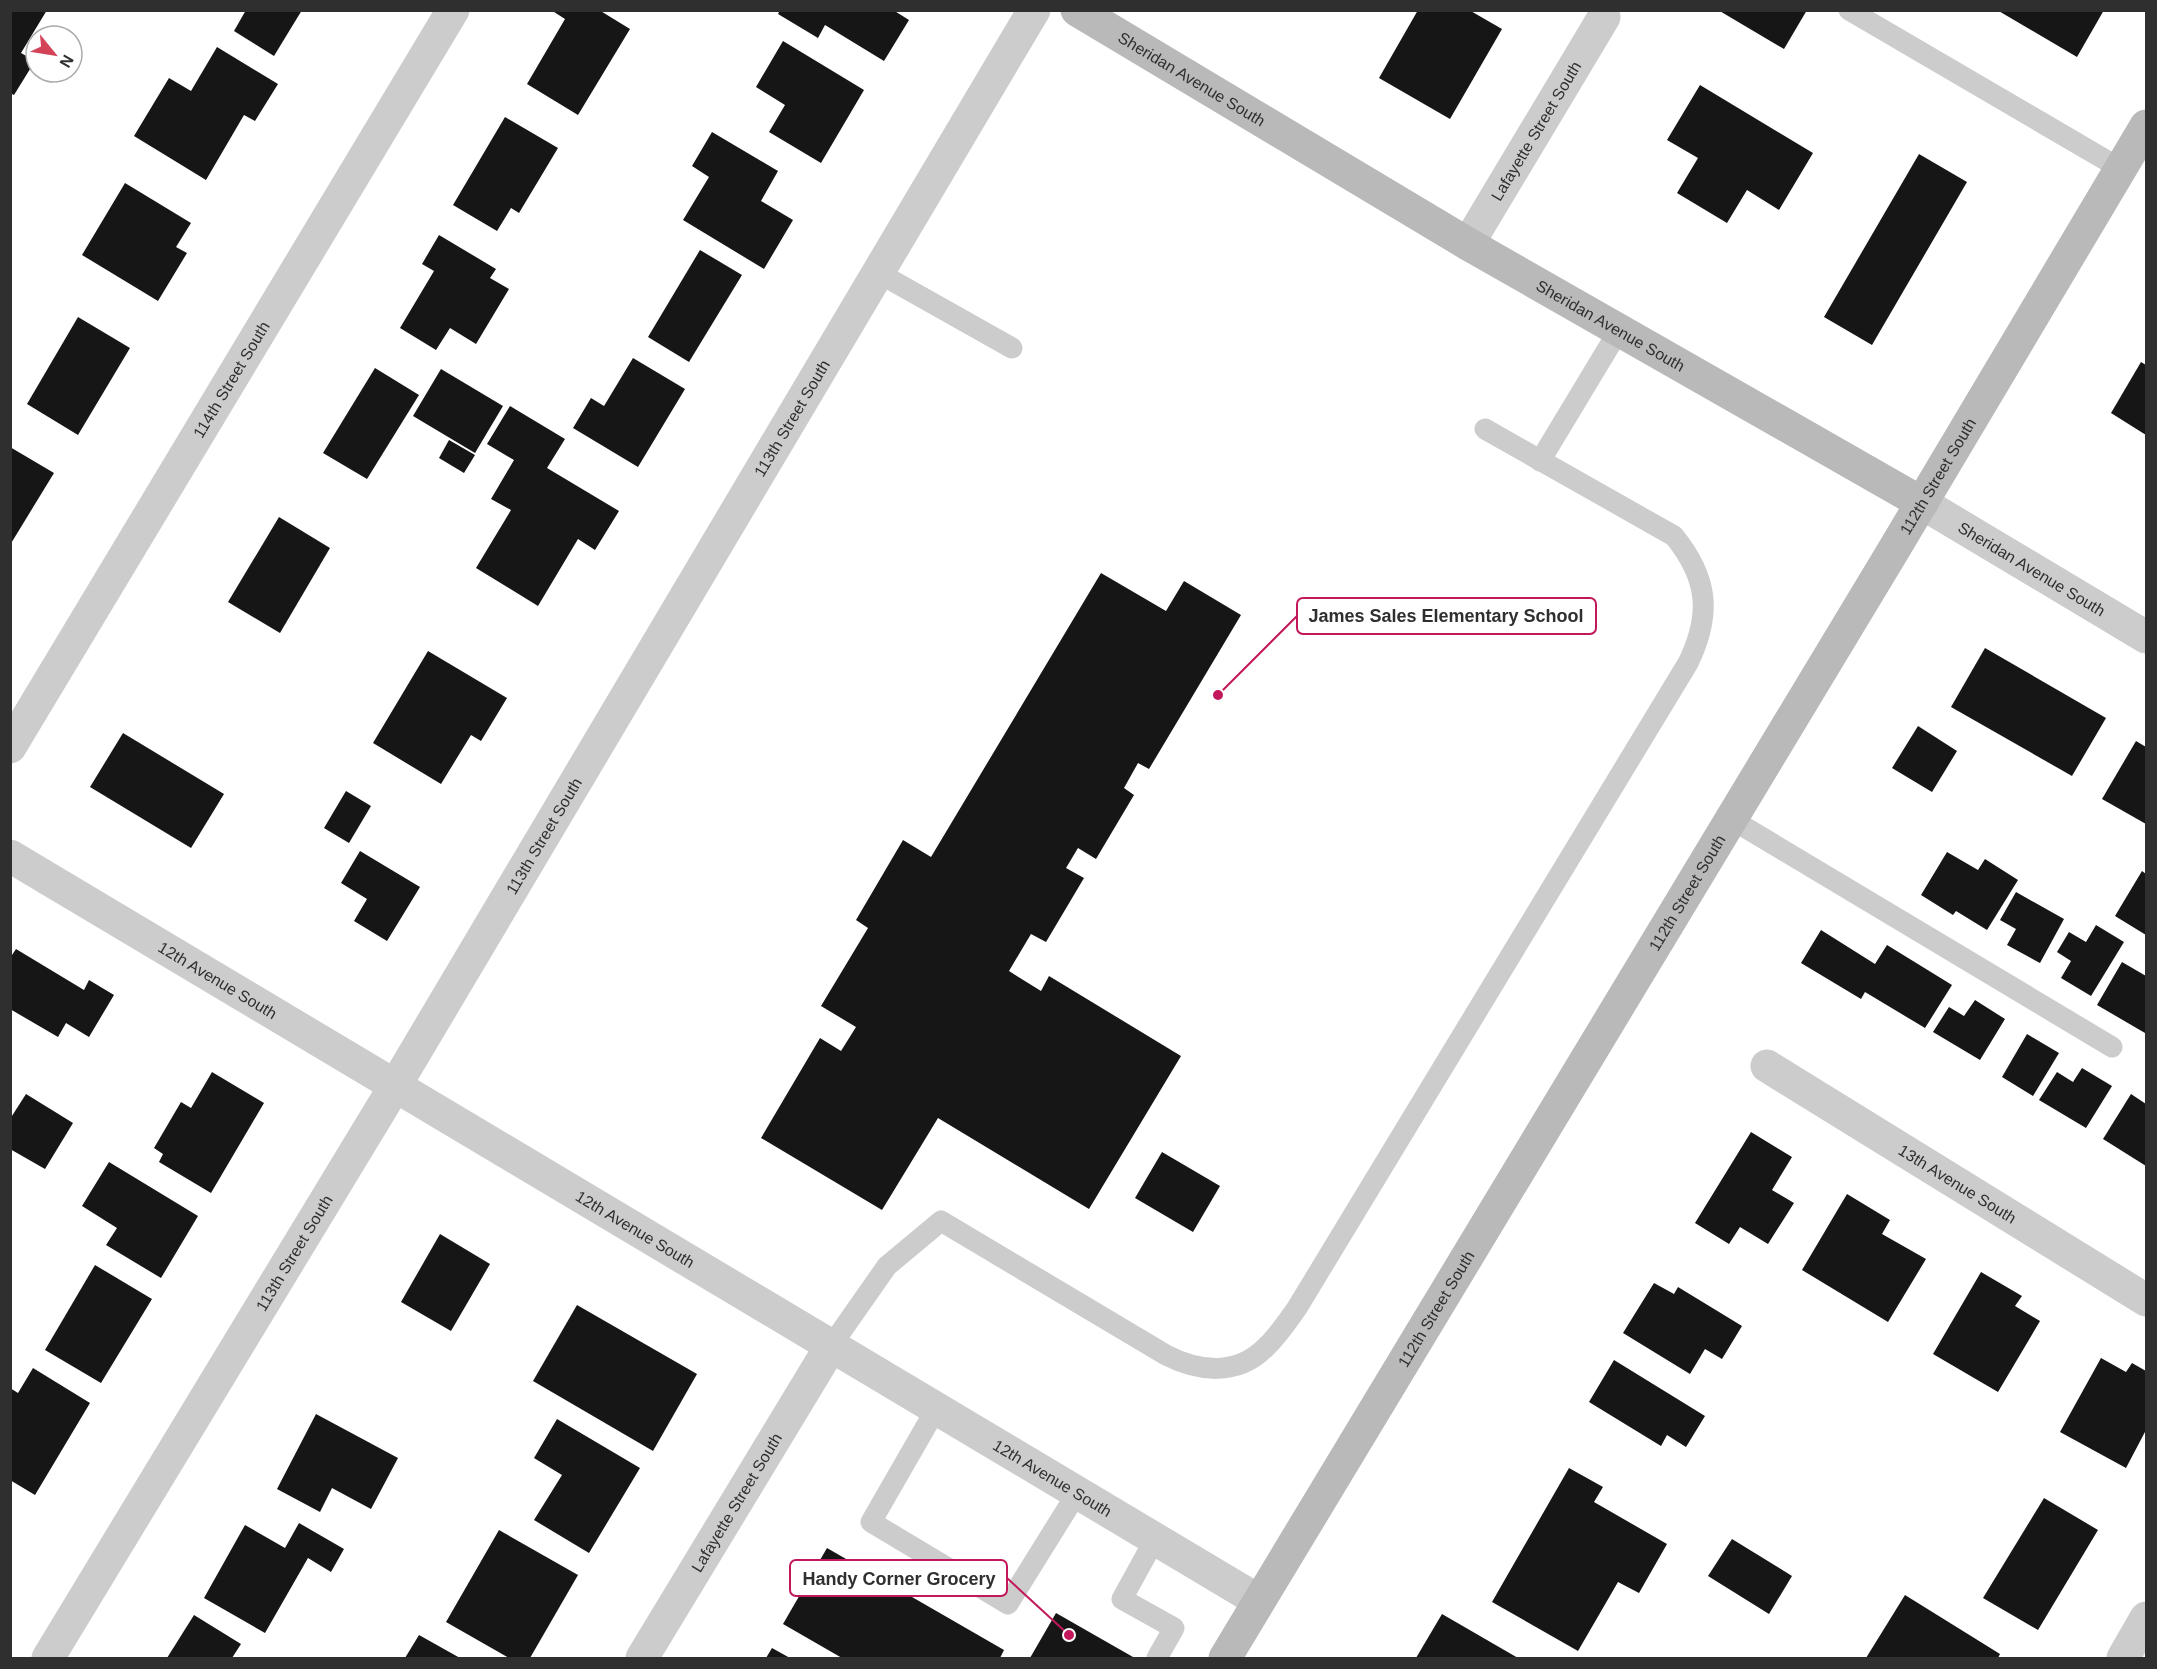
<svg xmlns="http://www.w3.org/2000/svg" width="2157" height="1669" viewBox="0 0 2157 1669" font-family="Helvetica,sans-serif">
<style>
.building{fill:#161616}
.lines{fill:none;stroke-linecap:round;stroke-linejoin:round}
.lane{stroke:#ccc;stroke-width:21}
.street{stroke:#ccc;stroke-width:33}
.secondary{stroke:#b9b9b9;stroke-width:33}
.labels{text-anchor:middle;stroke-width:6;stroke-linejoin:round;paint-order:stroke}
.street-label{font-size:16px;fill:#2f2f2f;stroke:#fff}
.leader{fill:none;stroke:#c2185b;stroke-width:2}
.callout-dot{fill:#c2185b;stroke:#fff;stroke-width:2}
.callout{fill:#fff;stroke:#c2185b;stroke-width:2}
.callout-label{font-size:18px;text-anchor:middle;font-weight:bold;fill:#2f2f2f}
</style>
<rect width="100%" height="100%" fill="#fff"/>
<g class="building">
<polygon points="10,10 47,10 21,53 35,61 14,95 10,93"/>
<polygon points="246,10 302,10 274,56 234,31"/>
<polygon points="551,10 599,10 630,29 578,115 527,84 565,19"/>
<polygon points="780,10 893,10 909,20 884,61 825,25 818,38 778,14"/>
<polygon points="1418,10 1469,10 1502,29 1450,119 1379,78"/>
<polygon points="1718,10 1807,10 1784,49"/>
<polygon points="1997,10 2104,10 2077,57"/>
<polygon points="783,41 864,90 821,163 769,132 785,105 756,87"/>
<polygon points="217,47 278,84 255,121 244,115 206,180 134,136 169,78 191,91"/>
<polygon points="1700,85 1813,153 1779,210 1747,190 1727,223 1677,193 1698,158 1667,140"/>
<polygon points="505,117 558,148 519,213 511,208 497,231 453,205"/>
<polygon points="712,132 778,171 761,201 793,220 764,269 683,220 709,177 692,166"/>
<polygon points="1919,154 1967,182 1872,345 1824,317"/>
<polygon points="125,183 191,223 176,247 187,253 158,301 82,255"/>
<polygon points="439,235 496,269 490,278 509,289 476,344 450,328 436,350 400,328 434,271 422,264"/>
<polygon points="700,250 742,275 689,362 648,337"/>
<polygon points="78,317 130,348 78,435 27,404"/>
<polygon points="633,358 685,389 638,467 573,428 591,398 604,406"/>
<polygon points="2141,362 2146,365 2146,435 2111,413"/>
<polygon points="375,368 419,395 367,479 323,453"/>
<polygon points="441,369 503,406 475,453 413,416"/>
<polygon points="510,406 565,439 547,468 619,511 595,550 578,539 538,606 476,568 511,510 491,499 514,460 487,444"/>
<polygon points="449,440 475,455 464,473 439,458"/>
<polygon points="10,447 54,473 10,545"/>
<polygon points="279,517 330,548 280,633 228,602"/>
<polygon points="1101,573 1166,611 1184,581 1241,615 1149,769 1138,763 1124,788 1134,795 1096,859 1078,848 1066,868 1084,878 1046,942 1031,934 1009,971 1041,991 1049,976 1181,1056 1089,1209 938,1118 882,1210 761,1138 820,1038 841,1051 856,1027 821,1006 868,928 856,920 903,840 931,857"/>
<polygon points="1985,648 2106,718 2072,776 1951,707"/>
<polygon points="428,651 507,698 481,741 471,735 441,784 373,743"/>
<polygon points="1918,726 1957,751 1932,792 1892,768"/>
<polygon points="123,733 224,794 191,848 90,787"/>
<polygon points="2136,741 2146,747 2146,824 2102,799"/>
<polygon points="346,791 371,806 349,843 324,828"/>
<polygon points="360,851 420,887 387,941 354,921 367,899 341,883"/>
<polygon points="1947,852 1978,870 1985,859 2018,880 1987,930 1956,911 1953,915 1921,895"/>
<polygon points="2142,871 2146,874 2146,935 2115,916"/>
<polygon points="2016,892 2064,919 2040,963 2007,945 2016,929 2000,920"/>
<polygon points="2096,925 2124,942 2091,996 2061,978 2071,961 2057,952 2069,932 2086,942"/>
<polygon points="1821,930 1875,964 1887,945 1952,985 1925,1028 1865,992 1861,999 1801,963"/>
<polygon points="16,949 84,990 89,980 114,995 89,1037 66,1023 58,1037 10,1009 10,958"/>
<polygon points="2122,962 2146,976 2145,1033 2097,1005"/>
<polygon points="1975,1000 2005,1019 1980,1060 1933,1032 1949,1007 1964,1016"/>
<polygon points="2027,1034 2059,1053 2033,1096 2002,1077"/>
<polygon points="2082,1068 2112,1086 2086,1128 2039,1100 2057,1072 2073,1082"/>
<polygon points="212,1072 264,1103 211,1193 159,1162 163,1154 154,1148 181,1102 191,1108"/>
<polygon points="26,1094 73,1123 45,1169 10,1149 10,1119"/>
<polygon points="2131,1094 2146,1104 2146,1166 2103,1139"/>
<polygon points="1751,1132 1792,1157 1772,1190 1794,1203 1768,1244 1740,1227 1729,1244 1695,1223"/>
<polygon points="1162,1152 1220,1186 1193,1232 1135,1198"/>
<polygon points="109,1162 198,1216 161,1278 106,1245 117,1228 82,1206"/>
<polygon points="1847,1194 1890,1220 1882,1234 1926,1259 1888,1322 1802,1270"/>
<polygon points="440,1234 490,1264 451,1331 401,1302"/>
<polygon points="95,1265 152,1299 101,1383 45,1350"/>
<polygon points="1981,1272 2022,1296 2015,1306 2040,1321 1998,1392 1933,1354"/>
<polygon points="1654,1283 1674,1294 1678,1287 1742,1326 1722,1359 1705,1349 1690,1374 1623,1333"/>
<polygon points="577,1305 697,1374 653,1451 533,1381"/>
<polygon points="2101,1358 2126,1372 2132,1363 2146,1371 2146,1430 2126,1468 2060,1432"/>
<polygon points="1614,1360 1705,1416 1686,1447 1667,1435 1661,1446 1589,1402"/>
<polygon points="33,1368 90,1403 35,1495 10,1480 10,1388 18,1393"/>
<polygon points="316,1414 398,1458 371,1509 332,1488 320,1512 277,1489"/>
<polygon points="557,1419 640,1468 589,1553 534,1520 562,1475 534,1458"/>
<polygon points="1569,1468 1603,1487 1594,1502 1667,1544 1639,1593 1618,1582 1578,1651 1492,1602"/>
<polygon points="2044,1498 2098,1530 2038,1630 1983,1598"/>
<polygon points="299,1523 344,1549 331,1572 308,1558 265,1633 204,1598 245,1525 285,1548"/>
<polygon points="499,1530 578,1575 530,1658 509,1658 446,1622"/>
<polygon points="1732,1539 1792,1576 1769,1614 1708,1576"/>
<polygon points="827,1548 1004,1650 1000,1658 842,1658 783,1624"/>
<polygon points="1905,1595 2000,1654 1998,1658 1866,1658"/>
<polygon points="1056,1613 1133,1657 1132,1658 1030,1658"/>
<polygon points="1442,1614 1518,1658 1416,1658"/>
<polygon points="194,1615 241,1644 232,1658 167,1658"/>
<polygon points="419,1635 460,1658 405,1658"/>
<polygon points="772,1648 790,1658 766,1658"/>
</g>
<g class="lines">
<g class="lane">
<polyline points="1849,10 2121,169"/>
<polyline points="877,272 1012,348"/>
<polyline points="1540,461 1619,330"/>
<polyline points="1731,819 2112,1047"/>
<path d="M831,1346l56,-80 54,-45 225,134c33,17 71,21 99,-7 13,-12 22,-26 32,-40l391,-645c24,-49 20,-85 -14,-127l-189,-107"/>
<polyline points="936,1409 871,1522 1008,1604 1077,1493"/>
<polyline points="1155,1539 1122,1599 1174,1628 1157,1658"/>
</g>
<g class="street">
<path id="s1" d="M1468,244l136,-227"/>
<path id="s2" d="M1922,503l224,134"/>
<path id="s3" d="M10,747l443,-737"/>
<path id="s4" d="M10,856l1249,745"/>
<path id="s5" d="M1767,1066l379,234"/>
<path id="s6" d="M48,1658l347,-572 639,-1076"/>
<path id="s7" d="M642,1658l189,-312"/>
<polyline points="2123,1658 2146,1618"/>
</g>
<g class="secondary">
<path id="s8" d="M1077,10l391,234 454,259"/>
<path id="s9" d="M1225,1658l668,-1107 253,-425"/>
</g>
</g>
<g class="labels">
<g class="street-label">
<text dy="6" stroke="none"><textPath href="#s8" startOffset="134">Sheridan Avenue South</textPath></text>
<text dy="6" stroke="none"><textPath href="#s1" startOffset="132">Lafayette Street South</textPath></text>
<text dy="6" stroke="none"><textPath href="#s8" startOffset="620">Sheridan Avenue South</textPath></text>
<text dy="6" stroke="none"><textPath href="#s3" startOffset="429">114th Street South</textPath></text>
<text dy="6" stroke="none"><textPath href="#s6" startOffset="1446">113th Street South</textPath></text>
<text dy="6" stroke="none"><textPath href="#s9" startOffset="1380">112th Street South</textPath></text>
<text dy="6" stroke="none"><textPath href="#s2" startOffset="128">Sheridan Avenue South</textPath></text>
<text dy="6" stroke="none"><textPath href="#s6" startOffset="960">113th Street South</textPath></text>
<text dy="6" stroke="none"><textPath href="#s9" startOffset="894">112th Street South</textPath></text>
<text dy="6" stroke="none"><textPath href="#s4" startOffset="242">12th Avenue South</textPath></text>
<text dy="6" stroke="none"><textPath href="#s5" startOffset="224">13th Avenue South</textPath></text>
<text dy="6" stroke="none"><textPath href="#s4" startOffset="728">12th Avenue South</textPath></text>
<text dy="6" stroke="none"><textPath href="#s6" startOffset="474">113th Street South</textPath></text>
<text dy="6" stroke="none"><textPath href="#s9" startOffset="408">112th Street South</textPath></text>
<text dy="6" stroke="none"><textPath href="#s4" startOffset="1214">12th Avenue South</textPath></text>
<text dy="6" stroke="none"><textPath href="#s7" startOffset="182">Lafayette Street South</textPath></text>
</g>
</g>
<path class="leader" d="M1218 695L1297 616M1069 1635L1007 1578"/>
<g class="callout-dot">
<circle cx="1218" cy="695" r="6"/>
<circle cx="1069" cy="1635" r="6"/>
</g>
<g class="callout">
<rect x="1297" y="598" width="299" height="36" rx="6"/>
<rect x="790" y="1560" width="217" height="36" rx="6"/>
</g>
<g class="callout-label">
<text x="1446" y="622">James Sales Elementary School</text>
<text x="899" y="1585">Handy Corner Grocery</text>
</g>
<rect width="2157" height="1669" fill="none" stroke="#2f2f2f" stroke-width="24"/>
<g transform="translate(54 54) rotate(120)"><circle r="28" fill="#ffffff" stroke="#acacac" stroke-width="1.5"/>
<path d="M0-4.5L10 22L0 15L-10 22Z" fill="#d44258"/>
<text y="-9" font-size="16" font-weight="bold" text-anchor="middle" fill="#2f2f2f">N</text>
</g>
</svg>
